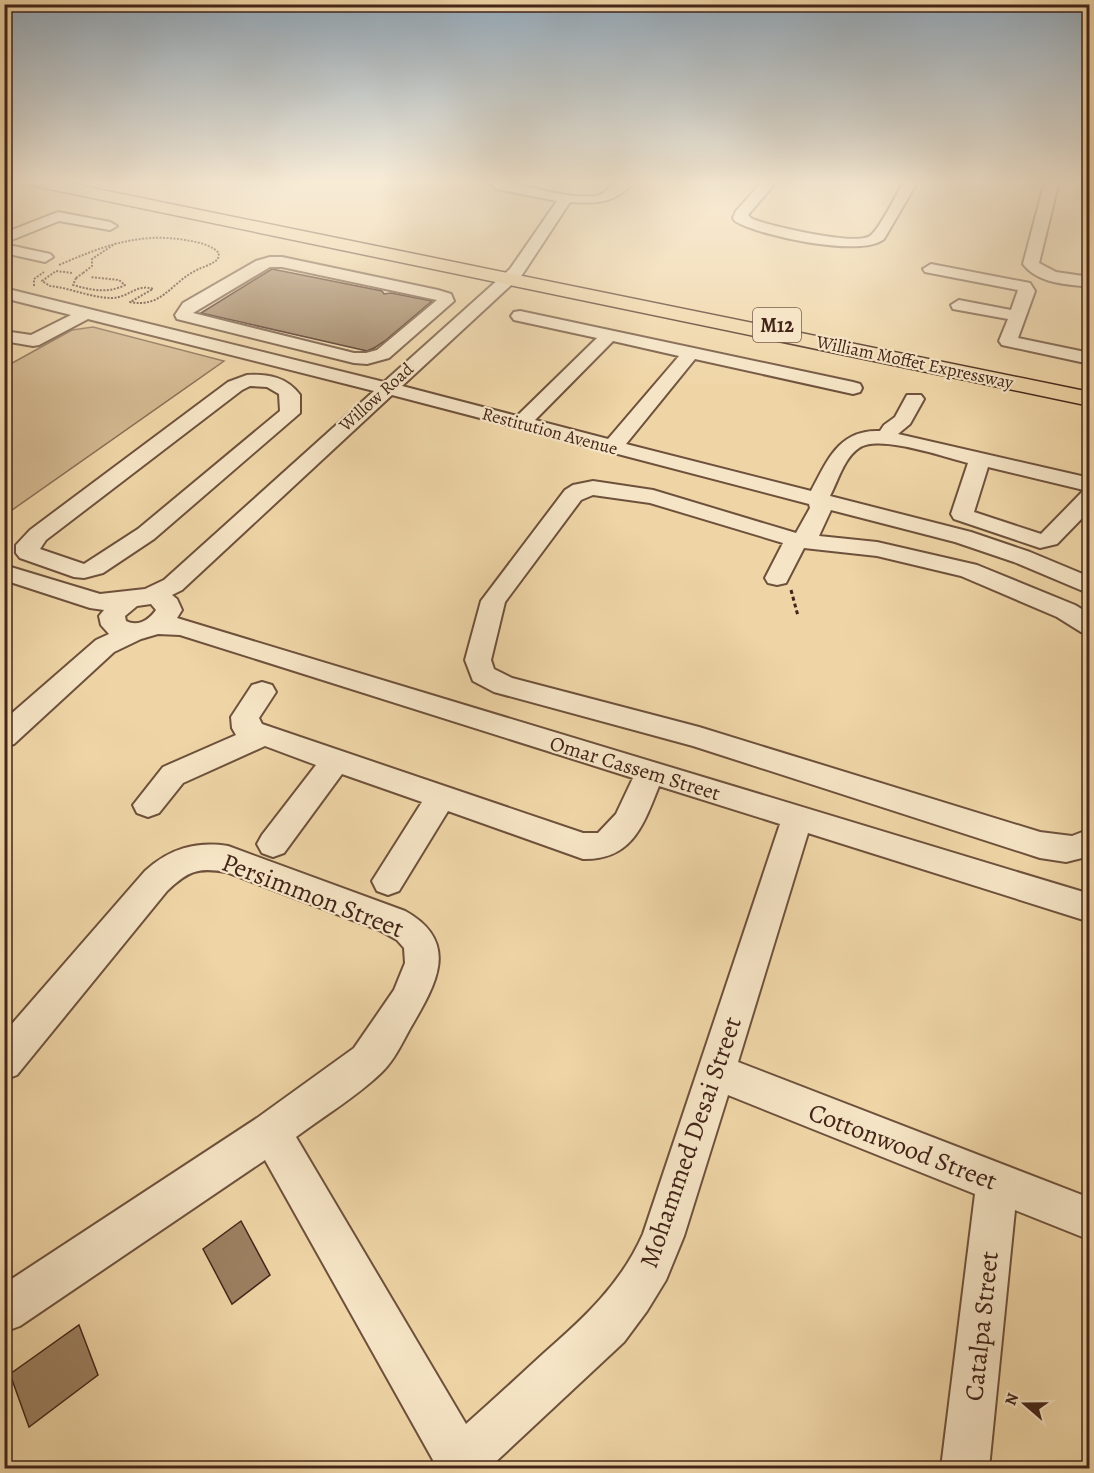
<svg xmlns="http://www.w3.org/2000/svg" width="1094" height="1473" viewBox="0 0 1094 1473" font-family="Alegreya,serif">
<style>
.green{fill:#d2b78e;stroke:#8a6e54;stroke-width:1.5}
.building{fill:#9c8162;stroke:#432519;stroke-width:1.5}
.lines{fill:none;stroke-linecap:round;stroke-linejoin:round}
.minor-casing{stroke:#6e513c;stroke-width:4}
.major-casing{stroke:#432519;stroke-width:3}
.path-far1{stroke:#432519;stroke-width:2;stroke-dasharray:2 1.5;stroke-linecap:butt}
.path{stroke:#432519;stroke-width:3;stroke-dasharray:4 3;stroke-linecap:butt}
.minor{fill:#f5e4c5;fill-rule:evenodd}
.major{fill:#efd5a6;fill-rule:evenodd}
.path-bridge{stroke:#432519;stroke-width:2;stroke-dasharray:2 1.5;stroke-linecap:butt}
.labels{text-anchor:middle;stroke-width:4.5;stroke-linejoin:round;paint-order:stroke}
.far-street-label{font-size:18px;fill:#432519;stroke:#f5e4c5}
.shield{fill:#f5e4c5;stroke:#785e4d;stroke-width:1.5}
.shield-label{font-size:20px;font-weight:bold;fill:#432519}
.street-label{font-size:21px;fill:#432519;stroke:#f5e4c5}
.near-street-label{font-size:26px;fill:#432519;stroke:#f5e4c5}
</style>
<rect width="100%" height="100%" fill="#efd5a6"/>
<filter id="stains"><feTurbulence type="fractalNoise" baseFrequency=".00333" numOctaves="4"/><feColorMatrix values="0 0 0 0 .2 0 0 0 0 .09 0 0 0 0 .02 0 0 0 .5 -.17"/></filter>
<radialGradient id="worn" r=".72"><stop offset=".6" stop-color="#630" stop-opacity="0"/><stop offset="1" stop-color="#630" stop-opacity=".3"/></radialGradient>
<polygon class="green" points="93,327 224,361 5,515 5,367 72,330"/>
<g class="building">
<polygon points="272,269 382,291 384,294 391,293 432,301 386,340 374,348 367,351 201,313"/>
<polygon points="241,1221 270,1275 232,1304 203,1249"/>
<polygon points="79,1325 98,1375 29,1427 10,1374"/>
</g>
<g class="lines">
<defs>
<g id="minor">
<path d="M488,181c35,0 72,19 108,15 11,-2 15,-12 24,-15 4,-1 11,0 15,0 -19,22 -38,23 -65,21l-48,73 -120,111 115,30 80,-78 -83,-18 -3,-4 3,-4 6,-1 333,71 7,2 2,4 -2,4 -7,2 -158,-35 -69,85 185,47c16,-30 28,-62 69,-60l4,-6 11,-8 12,-22h14l3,4 -14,25 -12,10 192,44v32l-33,34 -17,4 -86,-29 -3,-5 17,-51c-24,-6 -89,-29 -109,-15 -15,10 -21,33 -29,48l141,36 59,20 60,25v17l-76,-32 -59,-20 -124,-32 -12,26 58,6 100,23 98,40 15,9v20l-9,-2 -24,-15 -96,-41 -84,-20 -73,-8 -18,35 -9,2 -9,-2 -3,-5 18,-35 -133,-40 -57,-8 -12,5 -76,102 -14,58 3,9 18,9 187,49 341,105 32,4 18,-7v27l-24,6 -26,-4 -347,-112 -199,-54 -21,-11 -8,-21 16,-59 84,-111 8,-5 20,-4 60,9 143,43 14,-25 -1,-4 -417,-109 -210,195 -10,5 5,4 5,11 -5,8 913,276v28l-282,-89 -70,229 352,136v42l-75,-30 -26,258h-48l34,-274 -247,-99 -44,141 -18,44 -19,31 -23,31 -135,126h-59l3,-8 -168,-300 -245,166 -16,6v-48l253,-166 97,-70 40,-58 11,-27 -1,-15 -7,-8 -16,-9 -155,-59c-28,-5 -38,-1 -59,19l-150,184 -13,5v-47l141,-162c24,-22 50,-30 83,-25l177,65c56,31 31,73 6,116 -9,16 -17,34 -30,46 -25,24 -57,43 -85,64l170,287c26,-23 52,-47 78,-71 40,-35 77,-69 99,-119l137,-410 -121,-38c-16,40 -27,74 -76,73l-135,-48 -49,80 -11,4 -11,-4 -5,-10 50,-79 -80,-28 -58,79 -11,4 -11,-4 -5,-9 5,-9 54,-70 -51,-19 -82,37 -24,30 -11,4 -11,-4 -4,-8 30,-38 73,-32 -4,-7 -1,-11 21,-32 10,-3 10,3 4,7 -17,26 3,6 321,109h15l18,-19 17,-36 -453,-143 -22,-1 -17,5 -27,13 -100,92 -10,3v-27l92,-80 13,-6 -8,-9 -2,-9 5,-6 -14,-2 -86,-28v-15l96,29 45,-5 19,-9 210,-189 -286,-72 -49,26 -6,1 -29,-5v-10l27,4 40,-20 -67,-17v-10l380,94 126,-113 47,-68 -61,-12zM613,341l66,15 -71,83 -73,-19zM988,467l100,24 -6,1 -41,42 -67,-22zM151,604l5,6c-7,10 -18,17 -30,11l-1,-5 12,-10z"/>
<path d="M763,181h14l-29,34 4,4c19,7 103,27 118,17 9,-6 28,-44 34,-55h14l-34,58c-22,19 -125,-3 -149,-18l-2,-3 3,-7z"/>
<path d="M1045,181h14l-20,82 17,9 34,5v10c-23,-3 -52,-3 -67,-23z"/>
<polygon points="58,212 110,222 117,226 110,230 59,221 4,243 4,233"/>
<polygon points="4,244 50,254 53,257 45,262 4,253"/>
<path d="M270,257h12l156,33 13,4 3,7 -65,57 -22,6 -13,-1 -177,-44 -2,-4 8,-12 73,-42zM270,267h12l155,33 -60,50 -11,3h-12l-161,-40z"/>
<polygon points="931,264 1030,283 1035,291 1018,338 1090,353 1090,364 1002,345 999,341 1008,319 953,309 951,305 959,300 1011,310 1018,290 925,272 923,269"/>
<path d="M247,375c21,-1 40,2 53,20v18l-146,126 -51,34 -19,5 -10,-1 -54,-19 -4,-5v-8l14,-15 198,-148zM250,386l17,1 12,7 1,17 -142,118 -54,35 -44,-15 6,-9 196,-150z"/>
</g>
<polygon id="major" points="27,181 58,181 1090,392 1090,406 35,186"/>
</defs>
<use href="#minor" class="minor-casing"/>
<use href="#major" class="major-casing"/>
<g class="path-far1">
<path d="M59,265c42,-18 79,-33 126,-25 12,2 25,4 34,13l-1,6c-8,7 -17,8 -25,13 -23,13 -32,36 -63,30l23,-13c-16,-6 -25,9 -41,9 -21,0 -41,-10 -62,-12l-8,-5 14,-10 17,2"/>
<polyline points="83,273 92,266 92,259 116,243"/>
<path d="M76,278l-3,7c18,5 34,9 52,0l-6,-5 -29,-3"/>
<polyline points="34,286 34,279 44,272"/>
</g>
<polyline class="path" points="791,590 798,616"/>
<use href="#minor" class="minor"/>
<use href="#major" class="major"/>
<polyline class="path-bridge" points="76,278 83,273"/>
</g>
<linearGradient id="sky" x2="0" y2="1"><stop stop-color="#93a9ba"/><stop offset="0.47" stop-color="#f8ecd7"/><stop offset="1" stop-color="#f8ecd7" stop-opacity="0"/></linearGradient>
<rect width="1094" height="387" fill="url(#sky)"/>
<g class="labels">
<g class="far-street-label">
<text transform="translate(915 362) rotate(12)" y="6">William Moffet Expressway</text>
<text transform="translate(376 397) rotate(-42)" y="6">Willow Road</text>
<text transform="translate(550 431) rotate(15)" y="6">Restitution Avenue</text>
</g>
<rect class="shield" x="753" y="308" width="48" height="34" rx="4.5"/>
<g class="shield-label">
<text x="777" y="332">M12</text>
</g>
<g class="street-label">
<text transform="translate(635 768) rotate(17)" y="7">Omar Cassem Street</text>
</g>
<g class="near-street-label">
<text transform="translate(313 895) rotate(21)" y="9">Persimmon Street</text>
<text transform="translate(690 1142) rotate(-71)" y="9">Mohammed Desai Street</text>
<text transform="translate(903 1146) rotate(21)" y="9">Cottonwood Street</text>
<text transform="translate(981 1326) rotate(-84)" y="9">Catalpa Street</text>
</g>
</g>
<rect width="1094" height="1473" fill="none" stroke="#efd5a6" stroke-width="24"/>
<rect x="6" y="6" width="1082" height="1461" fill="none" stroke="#432519" stroke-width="3"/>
<rect x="12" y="12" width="1070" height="1449" fill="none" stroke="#432519" stroke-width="1.5"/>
<g transform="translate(1025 1404) rotate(290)" stroke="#f5e4c5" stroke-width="4.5" paint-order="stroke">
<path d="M0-4.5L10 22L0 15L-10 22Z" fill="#432519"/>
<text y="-9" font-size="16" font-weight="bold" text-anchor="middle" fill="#432519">N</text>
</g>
<rect width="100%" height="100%" filter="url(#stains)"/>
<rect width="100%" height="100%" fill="url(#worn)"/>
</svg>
